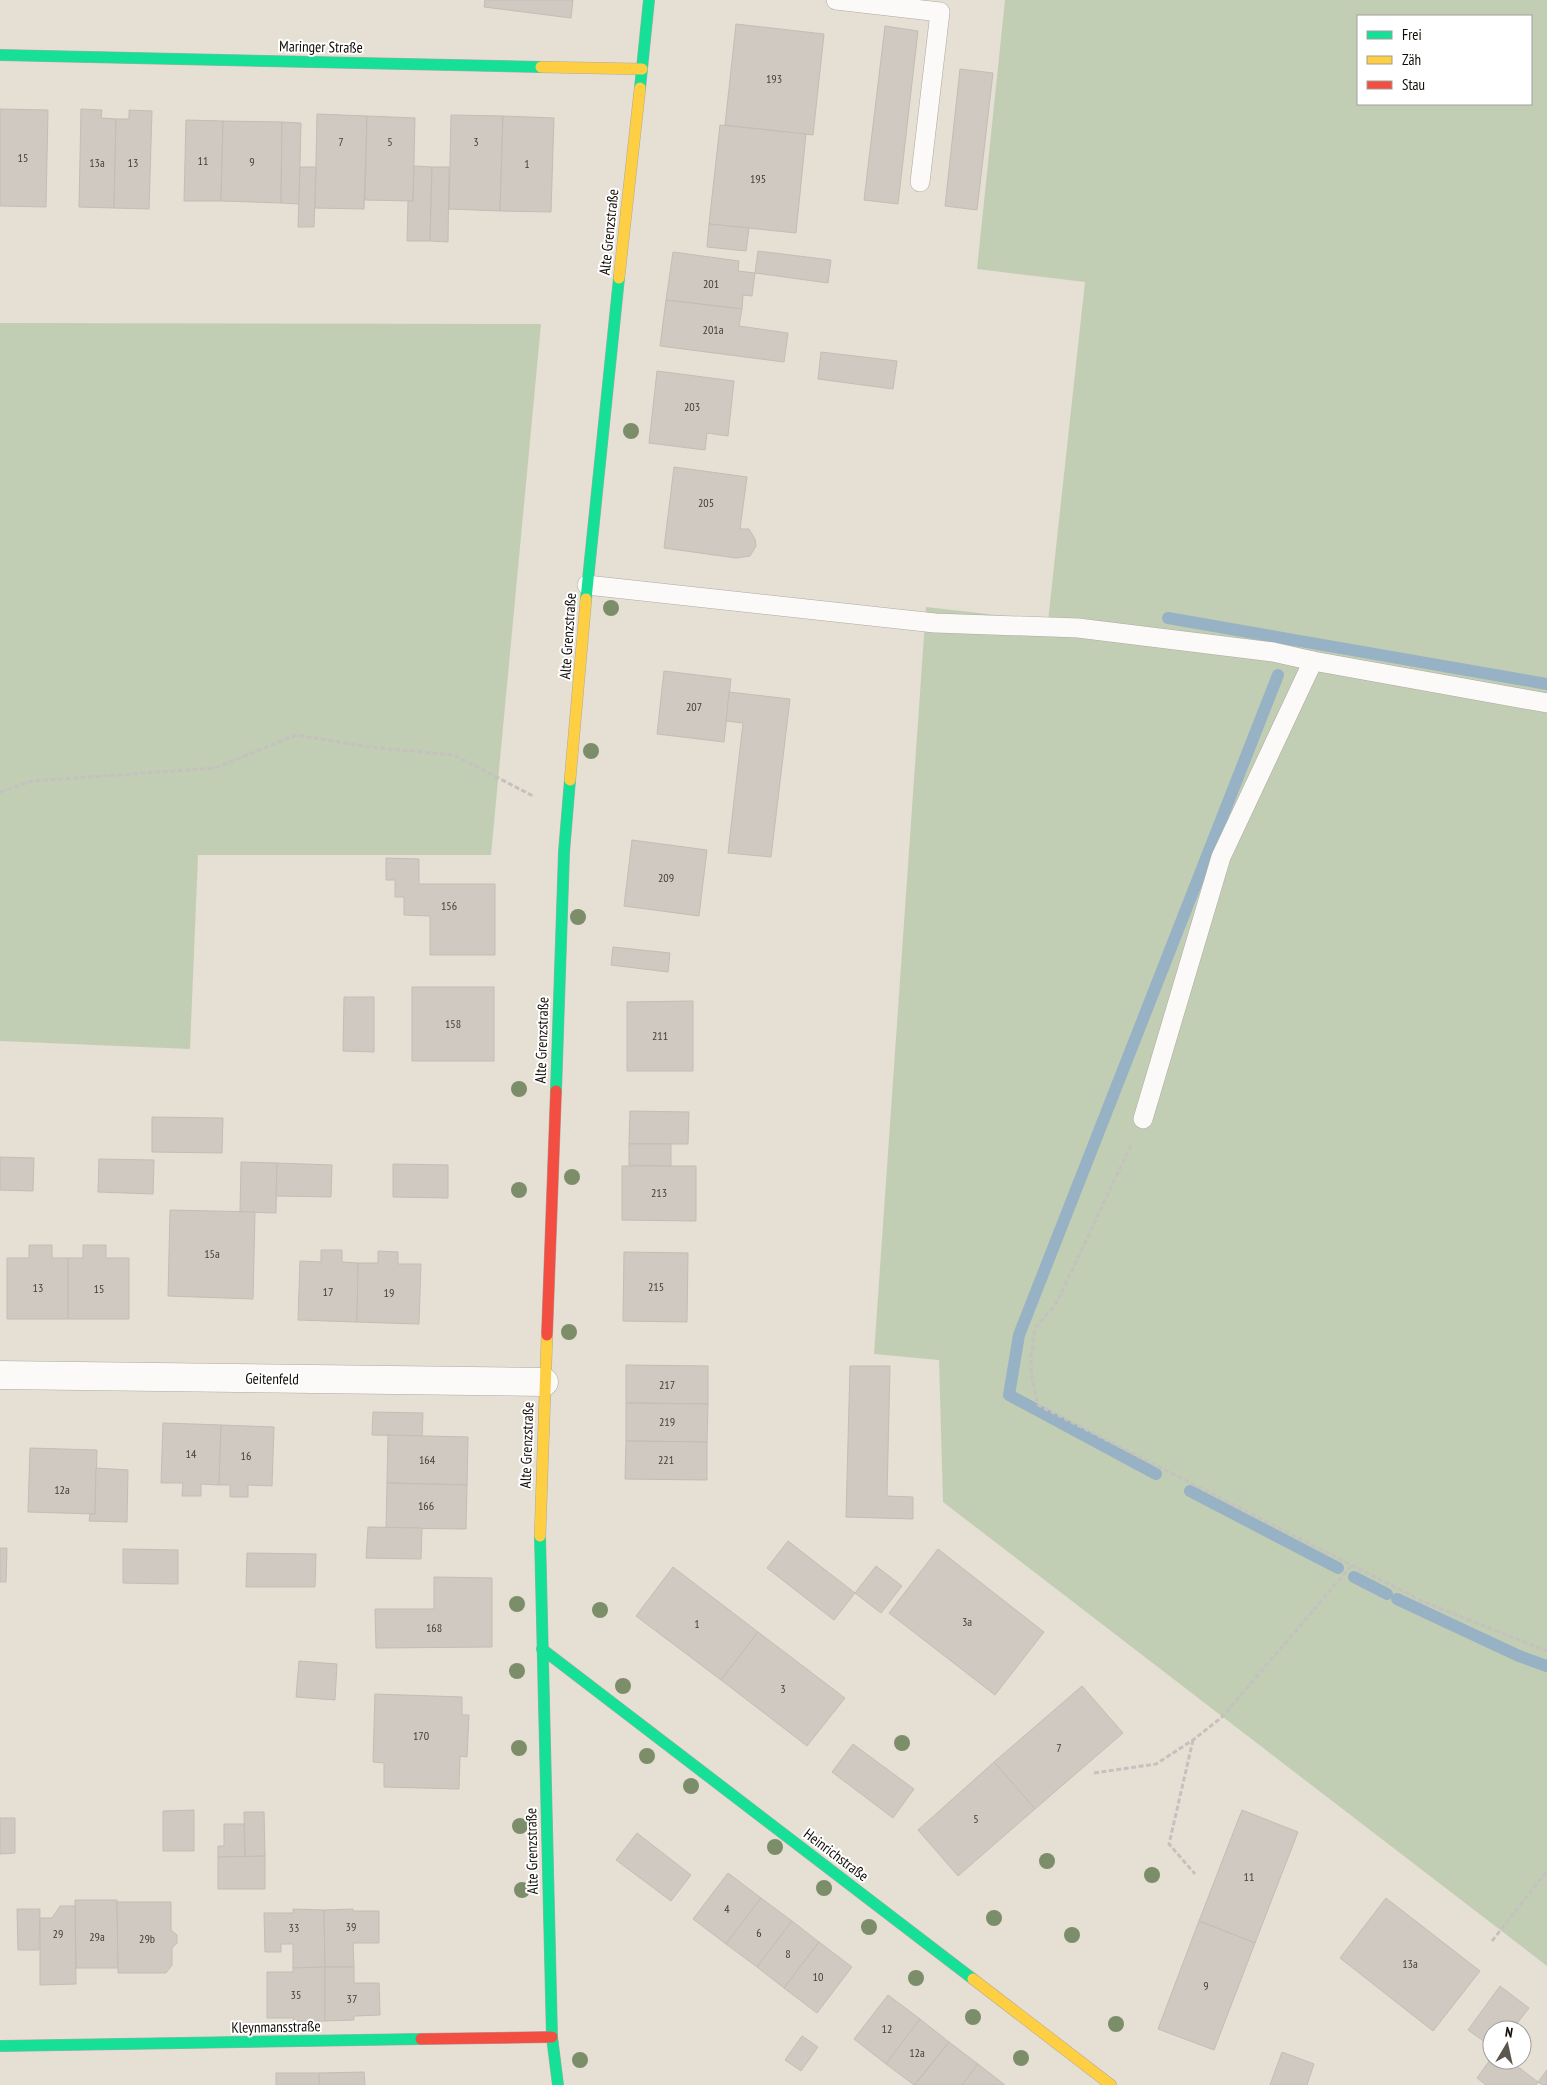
<svg xmlns="http://www.w3.org/2000/svg" width="1547" height="2085" viewBox="0 0 1547 2085" font-family="'PT Sans Narrow',sans-serif">
<style>
.green{fill:#c2ceb4;fill-rule:evenodd}
.lines{fill:none;stroke-linecap:round;stroke-linejoin:round}
.stream{stroke:#97b2c4;stroke-width:12}
.building{fill:#d0c9c2;stroke:#c3bdb5}
.lane-casing{stroke:#aea9a0;stroke-width:20}
.street-casing{stroke:#aea9a0;stroke-width:29}
.fast-casing{stroke:#aea9a0;stroke-width:12}
.slow-casing{stroke:#aea9a0;stroke-width:12}
.jam-casing{stroke:#aea9a0;stroke-width:12}
.path{stroke:#c4c1be;stroke-width:3;stroke-dasharray:5 2.5;stroke-linecap:butt}
.lane{stroke:#fbfaf9;stroke-width:19}
.street{stroke:#fbfaf9;stroke-width:28}
.fast{stroke:#16e098;stroke-width:11}
.slow{stroke:#ffcf43;stroke-width:11}
.jam{stroke:#f24e42;stroke-width:11}
.tree{fill:#7c8d69}
.labels{text-anchor:middle;stroke-width:4;stroke-linejoin:round;paint-order:stroke}
.number-label{font-size:12px;fill:#433d37}
.street-label{font-size:15px;fill:#110c06;stroke:#fff}
</style>
<rect width="100%" height="100%" fill="#e6dfd4"/>
<g class="green">
<path d="M1005,0h542v1966l-604,-464 -4,-142 -65,-6 52,-747 122,14 37,-339 -108,-13zM1358,16h173v88h-173z"/>
<polygon points="0,323 541,324 491,855 198,855 190,1049 0,1041"/>
</g>
<g class="lines">
<g class="stream">
<polyline points="1168,618 1547,684"/>
<polyline points="1156,1474 1009,1395 1019,1335 1278,675"/>
<polyline points="1190,1491 1338,1568"/>
<polyline points="1354,1577 1387,1594"/>
<polyline points="1397,1599 1519,1656 1547,1666"/>
</g>
</g>
<g class="building">
<polygon points="485,0 573,0 571,18 484,7"/>
<polygon points="736,24 824,34 813,135 725,125"/>
<polygon points="885,26 918,31 898,204 864,200"/>
<polygon points="960,69 993,73 977,210 945,206"/>
<polygon points="0,109 48,110 46,207 0,206"/>
<polygon points="81,109 102,110 101,118 116,119 114,208 79,207"/>
<polygon points="129,110 152,111 149,209 114,208 116,119 129,119"/>
<polygon points="317,114 367,116 364,209 315,208"/>
<polygon points="451,115 503,116 500,211 449,209"/>
<polygon points="367,116 415,118 413,201 365,200"/>
<polygon points="503,116 554,118 551,212 500,211"/>
<polygon points="186,120 223,121 221,201 184,201"/>
<polygon points="223,121 282,122 281,203 221,201"/>
<polygon points="282,122 301,123 299,204 281,203"/>
<polygon points="720,125 806,134 796,233 709,224"/>
<polygon points="414,166 432,167 430,241 407,241 408,201 413,201"/>
<polygon points="300,167 316,167 314,227 298,227"/>
<polygon points="432,167 449,167 448,242 430,241"/>
<polygon points="709,224 749,228 746,251 707,247"/>
<polygon points="758,251 831,260 828,283 755,273"/>
<polygon points="673,252 739,261 738,271 755,273 752,296 743,295 742,309 666,300"/>
<polygon points="666,300 742,309 739,326 788,333 784,362 660,346"/>
<polygon points="821,352 897,361 893,389 818,379"/>
<polygon points="657,371 734,381 728,436 707,433 705,450 649,443"/>
<polygon points="674,467 747,477 740,529 749,529 755,539 756,546 750,556 736,558 664,548"/>
<polygon points="664,671 731,679 724,742 657,734"/>
<polygon points="729,692 790,699 771,857 728,853 743,723 726,721"/>
<polygon points="632,840 707,850 699,916 624,906"/>
<polygon points="386,858 419,859 419,884 495,884 495,955 430,955 430,916 404,915 404,897 395,897 395,880 386,880"/>
<polygon points="613,947 670,953 668,972 611,965"/>
<rect x="412" y="987" width="82" height="74"/>
<polygon points="344,997 374,997 374,1052 343,1051"/>
<polygon points="693,1001 693,1071 627,1071 627,1002"/>
<polygon points="630,1111 689,1112 688,1144 629,1144"/>
<polygon points="152,1117 223,1118 222,1153 152,1152"/>
<polygon points="629,1144 671,1144 671,1166 629,1165"/>
<polygon points="0,1157 34,1158 33,1191 0,1190"/>
<polygon points="99,1159 154,1160 153,1194 98,1192"/>
<polygon points="241,1162 277,1163 276,1213 240,1212"/>
<polygon points="277,1163 332,1165 331,1197 276,1196"/>
<polygon points="393,1164 448,1165 448,1198 393,1197"/>
<polygon points="622,1166 696,1166 696,1221 622,1220"/>
<polygon points="170,1210 255,1212 253,1299 168,1296"/>
<polygon points="29,1245 52,1245 52,1258 68,1258 68,1319 7,1319 7,1258 29,1258"/>
<polygon points="83,1245 106,1245 106,1258 129,1258 129,1319 68,1319 68,1258 83,1258"/>
<polygon points="321,1250 342,1250 342,1262 358,1263 357,1322 298,1320 300,1261 321,1262"/>
<polygon points="378,1251 398,1252 398,1264 421,1264 419,1324 357,1322 358,1263 378,1263"/>
<polygon points="624,1252 688,1253 687,1322 623,1321"/>
<polygon points="626,1365 708,1366 708,1404 626,1403"/>
<polygon points="850,1366 890,1366 887,1496 913,1497 913,1519 846,1517"/>
<polygon points="626,1403 708,1404 707,1442 626,1441"/>
<polygon points="373,1412 423,1413 422,1436 372,1435"/>
<polygon points="163,1423 221,1425 219,1485 201,1484 201,1496 182,1496 183,1483 161,1483"/>
<polygon points="221,1425 274,1427 272,1486 248,1485 248,1497 230,1497 230,1485 219,1485"/>
<polygon points="388,1435 468,1437 467,1485 387,1483"/>
<polygon points="626,1441 707,1442 707,1480 625,1479"/>
<polygon points="30,1448 97,1450 95,1514 28,1512"/>
<polygon points="96,1468 128,1470 127,1522 89,1521 90,1514 95,1514"/>
<polygon points="387,1483 467,1485 466,1529 386,1528"/>
<polygon points="368,1527 422,1528 421,1559 366,1558"/>
<polygon points="788,1541 855,1593 834,1620 767,1568"/>
<polygon points="0,1548 7,1548 6,1582 0,1582"/>
<polygon points="123,1549 178,1550 178,1584 123,1583"/>
<polygon points="938,1549 1044,1632 995,1695 889,1613"/>
<polygon points="247,1553 316,1554 315,1587 246,1587"/>
<polygon points="876,1566 902,1586 881,1613 855,1593"/>
<polygon points="673,1567 758,1632 721,1680 636,1616"/>
<polygon points="434,1577 492,1578 492,1647 376,1648 375,1609 434,1609"/>
<polygon points="758,1632 845,1698 807,1746 721,1680"/>
<polygon points="299,1661 337,1664 335,1700 296,1697"/>
<polygon points="1082,1686 1123,1733 1035,1809 994,1762"/>
<polygon points="375,1694 462,1697 462,1715 469,1715 467,1757 460,1756 459,1789 384,1787 384,1763 373,1762"/>
<polygon points="853,1744 914,1789 893,1818 832,1772"/>
<polygon points="994,1762 1035,1809 958,1876 918,1830"/>
<polygon points="194,1810 194,1851 163,1851 163,1811"/>
<polygon points="1242,1810 1298,1832 1255,1943 1199,1921"/>
<polygon points="244,1812 264,1812 265,1856 245,1857"/>
<polygon points="0,1818 15,1818 15,1853 0,1854"/>
<polygon points="224,1824 244,1824 245,1857 218,1857 218,1846 224,1846"/>
<polygon points="637,1833 691,1875 671,1901 616,1860"/>
<polygon points="265,1856 265,1889 218,1889 218,1857"/>
<polygon points="728,1873 761,1898 726,1944 693,1919"/>
<polygon points="761,1898 792,1921 757,1967 726,1944"/>
<polygon points="1386,1898 1480,1971 1433,2031 1340,1958"/>
<polygon points="75,1900 117,1900 118,1968 76,1968"/>
<polygon points="117,1902 171,1902 171,1930 177,1935 177,1943 172,1948 172,1965 166,1973 118,1973"/>
<polygon points="60,1906 75,1906 76,1984 40,1985 40,1918 52,1918"/>
<polygon points="17,1909 40,1909 39,1950 18,1950"/>
<polygon points="293,1909 324,1910 325,1967 293,1968 293,1944 281,1944 281,1952 265,1952 264,1913 293,1913"/>
<polygon points="353,1909 353,1911 379,1911 379,1943 353,1943 354,1967 325,1967 324,1910"/>
<polygon points="792,1921 819,1942 784,1988 757,1967"/>
<polygon points="1199,1921 1255,1943 1214,2050 1158,2029"/>
<polygon points="819,1942 852,1967 817,2013 784,1988"/>
<polygon points="325,1967 325,2021 293,2021 294,2018 267,2018 267,1972 293,1972 293,1968"/>
<polygon points="325,1967 354,1967 354,1983 379,1983 380,2015 354,2016 354,2020 325,2021"/>
<polygon points="1500,1986 1529,2008 1512,2030 1492,2030 1492,2047 1468,2030"/>
<polygon points="888,1995 920,2019 886,2064 854,2039"/>
<polygon points="920,2019 949,2042 914,2085 886,2064"/>
<polygon points="802,2036 818,2047 801,2071 785,2060"/>
<polygon points="949,2042 978,2064 962,2085 915,2085"/>
<polygon points="1282,2052 1314,2064 1307,2085 1270,2085"/>
<polygon points="1492,2057 1492,2060 1509,2060 1538,2082 1536,2085 1486,2085 1477,2078"/>
<polygon points="978,2064 1005,2085 962,2085"/>
<polygon points="1547,2070 1547,2085 1543,2085 1538,2082"/>
<polygon points="364,2072 365,2085 319,2085 319,2073"/>
<rect x="276" y="2073" width="43" height="12"/>
</g>
<g class="lines">
<defs>
<g id="lane">
<polyline points="836,0 940,12 920,182"/>
<polyline points="587,585 935,623 1078,628 1273,652 1313,661 1547,703"/>
<polyline points="1143,1119 1221,857 1313,661"/>
</g>
<polyline id="street" points="0,1375 544,1382"/>
<g id="fast">
<polyline points="0,55 541,67"/>
<polyline points="640,88 649,0"/>
<polyline points="586,599 619,278"/>
<polyline points="556,1091 564,852 570,780"/>
<polyline points="540,1536 552,2037 558,2085"/>
<polyline points="542,1649 973,1979"/>
<polyline points="0,2046 421,2039"/>
</g>
<g id="slow">
<polyline points="541,67 642,69"/>
<polyline points="619,278 640,88"/>
<polyline points="570,780 586,599"/>
<polyline points="540,1536 547,1335"/>
<polyline points="973,1979 1111,2085"/>
</g>
<g id="jam">
<polyline points="547,1335 556,1091"/>
<polyline points="421,2039 552,2037"/>
</g>
</defs>
<use href="#lane" class="lane-casing"/>
<use href="#street" class="street-casing"/>
<use href="#fast" class="fast-casing"/>
<use href="#slow" class="slow-casing"/>
<use href="#jam" class="jam-casing"/>
<g class="path">
<polyline points="0,792 32,781 215,768 296,735 369,747 454,755 533,796"/>
<polyline points="1131,1145 1056,1304 1035,1328 1031,1357 1032,1380 1038,1405 1424,1602 1547,1651"/>
<polyline points="1193,1740 1169,1844 1195,1874"/>
<polyline points="1094,1773 1156,1764 1193,1740 1222,1717 1352,1565"/>
<polyline points="1492,1941 1547,1871"/>
</g>
<use href="#lane" class="lane"/>
<use href="#street" class="street"/>
<use href="#fast" class="fast"/>
<use href="#slow" class="slow"/>
<use href="#jam" class="jam"/>
</g>
<g class="tree">
<circle cx="631" cy="431" r="8"/>
<circle cx="611" cy="608" r="8"/>
<circle cx="591" cy="751" r="8"/>
<circle cx="578" cy="917" r="8"/>
<circle cx="519" cy="1089" r="8"/>
<circle cx="572" cy="1177" r="8"/>
<circle cx="519" cy="1190" r="8"/>
<circle cx="569" cy="1332" r="8"/>
<circle cx="517" cy="1604" r="8"/>
<circle cx="600" cy="1610" r="8"/>
<circle cx="517" cy="1671" r="8"/>
<circle cx="623" cy="1686" r="8"/>
<circle cx="902" cy="1743" r="8"/>
<circle cx="519" cy="1748" r="8"/>
<circle cx="647" cy="1756" r="8"/>
<circle cx="691" cy="1786" r="8"/>
<circle cx="520" cy="1826" r="8"/>
<circle cx="775" cy="1847" r="8"/>
<circle cx="1047" cy="1861" r="8"/>
<circle cx="1152" cy="1875" r="8"/>
<circle cx="824" cy="1888" r="8"/>
<circle cx="522" cy="1890" r="8"/>
<circle cx="994" cy="1918" r="8"/>
<circle cx="869" cy="1927" r="8"/>
<circle cx="1072" cy="1935" r="8"/>
<circle cx="916" cy="1978" r="8"/>
<circle cx="973" cy="2017" r="8"/>
<circle cx="1116" cy="2024" r="8"/>
<circle cx="1021" cy="2058" r="8"/>
<circle cx="580" cy="2060" r="8"/>
</g>
<g class="labels">
<g class="number-label">
<text x="774" y="83">193</text>
<text x="341" y="146">7</text>
<text x="390" y="146">5</text>
<text x="476" y="146">3</text>
<text x="23" y="162">15</text>
<text x="203" y="165">11</text>
<text x="252" y="166">9</text>
<text x="97" y="167">13a</text>
<text x="133" y="167">13</text>
<text x="527" y="168">1</text>
<text x="758" y="183">195</text>
<text x="711" y="288">201</text>
<text x="713" y="334">201a</text>
<text x="692" y="411">203</text>
<text x="706" y="507">205</text>
<text x="694" y="711">207</text>
<text x="666" y="882">209</text>
<text x="449" y="910">156</text>
<text x="453" y="1028">158</text>
<text x="660" y="1040">211</text>
<text x="659" y="1197">213</text>
<text x="212" y="1258">15a</text>
<text x="656" y="1291">215</text>
<text x="38" y="1292">13</text>
<text x="99" y="1293">15</text>
<text x="328" y="1296">17</text>
<text x="389" y="1297">19</text>
<text x="667" y="1389">217</text>
<text x="667" y="1426">219</text>
<text x="191" y="1458">14</text>
<text x="246" y="1460">16</text>
<text x="427" y="1464">164</text>
<text x="666" y="1464">221</text>
<text x="62" y="1494">12a</text>
<text x="426" y="1510">166</text>
<text x="967" y="1626">3a</text>
<text x="697" y="1628">1</text>
<text x="434" y="1632">168</text>
<text x="783" y="1693">3</text>
<text x="421" y="1740">170</text>
<text x="1059" y="1752">7</text>
<text x="976" y="1823">5</text>
<text x="1249" y="1881">11</text>
<text x="727" y="1913">4</text>
<text x="351" y="1931">39</text>
<text x="294" y="1932">33</text>
<text x="759" y="1937">6</text>
<text x="58" y="1938">29</text>
<text x="97" y="1941">29a</text>
<text x="147" y="1943">29b</text>
<text x="788" y="1958">8</text>
<text x="1410" y="1968">13a</text>
<text x="818" y="1981">10</text>
<text x="1206" y="1990">9</text>
<text x="296" y="1999">35</text>
<text x="352" y="2003">37</text>
<text x="887" y="2033">12</text>
<text x="917" y="2057">12a</text>
</g>
<g class="street-label">
<text transform="translate(321 47) rotate(1)" y="5">Maringer Straße</text>
<text transform="translate(609 232) rotate(-84)" y="5">Alte Grenzstraße</text>
<text transform="translate(568 636) rotate(-86)" y="5">Alte Grenzstraße</text>
<text transform="translate(542 1040) rotate(-88)" y="5">Alte Grenzstraße</text>
<text transform="translate(272 1379) rotate(1)" y="5">Geitenfeld</text>
<text transform="translate(527 1445) rotate(-88)" y="5">Alte Grenzstraße</text>
<text transform="translate(532 1851) rotate(-91)" y="5">Alte Grenzstraße</text>
<text transform="translate(836 1855) rotate(37)" y="5">Heinrichstraße</text>
<text transform="translate(276 2027) rotate(-1)" y="5">Kleynmansstraße</text>
</g>
</g>
<rect x="1357" y="15" width="175" height="90" fill="#ffffff" stroke="#a09e9b"/>
<rect x="1367" y="31" width="25" height="8" fill="#16e098" stroke="#a09e9b"/>
<text x="1402" y="40" font-size="15" fill="#110c06">Frei</text>
<rect x="1367" y="56" width="25" height="8" fill="#ffcf43" stroke="#a09e9b"/>
<text x="1402" y="65" font-size="15" fill="#110c06">Zäh</text>
<rect x="1367" y="81" width="25" height="8" fill="#f24e42" stroke="#a09e9b"/>
<text x="1402" y="90" font-size="15" fill="#110c06">Stau</text>
<g transform="translate(1507 2045) rotate(9)"><circle r="24" fill="#ffffff" stroke="#a09e9b"/>
<path d="M0-4L9 19L0 12L-9 19Z" fill="#5c564e"/>
<text y="-8" font-size="14" font-weight="bold" text-anchor="middle" fill="#110c06">N</text>
</g>
</svg>
